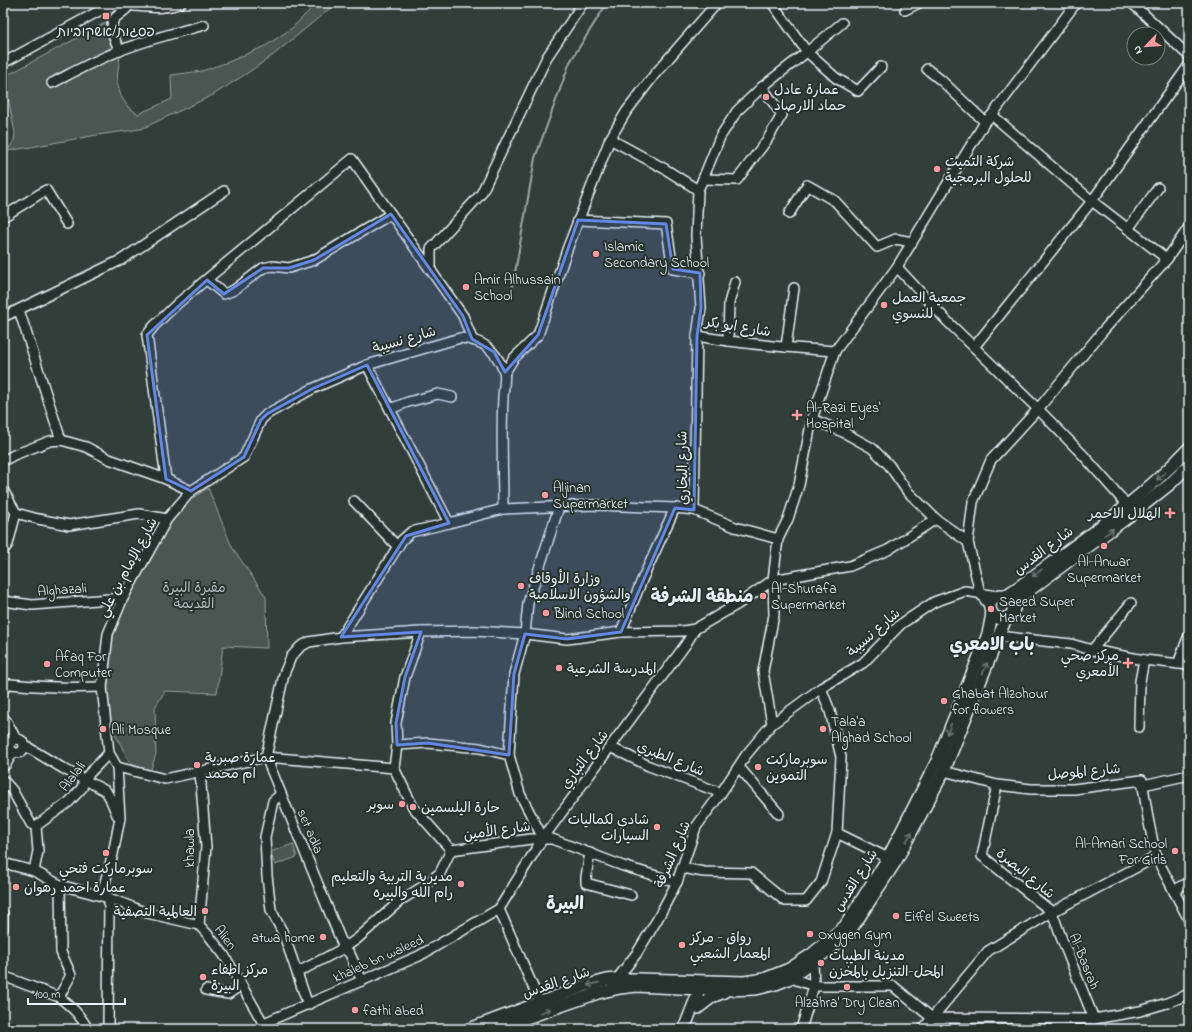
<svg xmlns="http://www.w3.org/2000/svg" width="1192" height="1032" viewBox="0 0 1192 1032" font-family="'Indie Flower','Playpen Sans Arabic','Playpen Sans Hebrew',sans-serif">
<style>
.green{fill:#495651;stroke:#98a4a4}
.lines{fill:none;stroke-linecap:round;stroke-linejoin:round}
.stream{stroke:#9ea9ab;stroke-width:2}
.minor-casing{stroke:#e8f1f8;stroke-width:12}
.major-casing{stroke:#e8f1f8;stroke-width:14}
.minor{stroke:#26332d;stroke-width:9}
.major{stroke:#26332d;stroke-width:11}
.oneway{stroke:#6a7674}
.marked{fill:#6487e3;fill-opacity:0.2;stroke:#6487e3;stroke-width:3;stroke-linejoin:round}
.poi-dot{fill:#ff9aa2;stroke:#26332d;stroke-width:1.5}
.labels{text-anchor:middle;stroke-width:4;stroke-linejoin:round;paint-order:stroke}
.poi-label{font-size:14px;fill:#e8f1f8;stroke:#26332d;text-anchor:start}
.street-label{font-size:14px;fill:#e8f1f8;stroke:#26332d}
.park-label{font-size:14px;fill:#b0bbbe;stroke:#26332d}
.district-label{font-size:18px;font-weight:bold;fill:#e8f1f8;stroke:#26332d}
</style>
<rect width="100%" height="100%" fill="#323e39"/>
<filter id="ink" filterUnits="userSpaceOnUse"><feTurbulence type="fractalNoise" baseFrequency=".025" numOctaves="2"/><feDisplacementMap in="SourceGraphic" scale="8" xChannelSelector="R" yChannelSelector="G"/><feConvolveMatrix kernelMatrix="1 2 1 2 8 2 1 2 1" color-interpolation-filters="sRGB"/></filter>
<g filter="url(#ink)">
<g class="green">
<polygon points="317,3 331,3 333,6 272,56 246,74 213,95 141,129 97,135 31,147 7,151 14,141 15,133 4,77 107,22 108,33 120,57 118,69 117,83 121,96 128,107 138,114 172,99 171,75 202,71 231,61 267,45 292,28"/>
<polygon points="208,488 232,547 266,597 267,648 223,646 217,693 165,691 155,707 156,754 150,772 130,763 108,720 108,682 113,633 139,574 181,506"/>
<polygon points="293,844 297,857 275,865 270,852"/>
</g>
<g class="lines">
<polyline class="stream" points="512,290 535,158 570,62 607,3"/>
<defs>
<g id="minor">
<polyline points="772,3 807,52 836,78 858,91 881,67"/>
<polyline points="1132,3 1189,56"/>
<path d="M134,6c18,1 30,4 47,-3"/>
<polyline points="905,10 919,3"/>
<path d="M120,51c-5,-10 -13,-26 -4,-34 5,-4 9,-6 13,-11"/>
<polyline points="3,63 99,11 111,6 125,4"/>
<polyline points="927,69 942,81 985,122"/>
<path d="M52,83c18,-9 36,-19 55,-27 31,-14 64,-22 97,-31"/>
<polyline points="992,115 1092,201 1167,259"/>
<polyline points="610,139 665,169 698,190"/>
<polyline points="703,179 737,180 767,140 782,115 762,87"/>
<polyline points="789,214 807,185 835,201 877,247 896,239 912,242"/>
<polyline points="3,217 46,190 67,224"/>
<polyline points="578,220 666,224 673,269 700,273"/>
<polyline points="1128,229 1158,188"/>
<polyline points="897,267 947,321 1038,409 1084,456 1127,505"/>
<polyline points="431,270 431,249 481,194 547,57 583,3"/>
<polyline points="207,280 224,294 234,290 263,268 272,266 289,268 314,260 391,214"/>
<polyline points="19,310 61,440"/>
<polyline points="3,317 121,260 224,191"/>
<polyline points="697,336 694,510 735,527 778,539 773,580 850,566 888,550 936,519"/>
<polyline points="728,341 729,303 735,282"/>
<polyline points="786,347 794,288"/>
<polyline points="974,347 1092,201 1189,65"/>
<path d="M835,351c-46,-3 -92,-7 -138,-15l4,-28 -5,-72 2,-46 5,-11 17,-42 17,-26 25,-24 45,-35 35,-29"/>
<polyline points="367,365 449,523 503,509 594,505 675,508 694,510"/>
<polyline points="505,372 514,358 538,335 568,247 610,139 626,112 655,74 717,3"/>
<polyline points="390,409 408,402 438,394 452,397"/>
<path d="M3,461l11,-6 36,-14 11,-1 25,7 23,12 57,20 25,12 53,-34 17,-37 6,-6 45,-25 55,-24 93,-27c23,2 35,11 44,33 2,6 -1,20 -1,27 -2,37 0,74 0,111"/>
<polyline points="166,479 147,335 154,326 178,303 352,159 463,316 472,339"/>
<polyline points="3,490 16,513 8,544 3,551"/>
<polyline points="354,501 398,547"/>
<polyline points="16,513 38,519 69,525 139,514 167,519"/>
<polyline points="778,539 788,519 799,485 812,419"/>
<polyline points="968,542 936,519 907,491 889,465 872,448 843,432 812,419 835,351 897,267 985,122 992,115 1076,3"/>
<polyline points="3,601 32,605 123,598"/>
<polyline points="990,607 980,593 968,542 973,502 991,460 1038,409 1102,332 1167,259 1189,227"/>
<polyline points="421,632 405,677 396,723 397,745 394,768 413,807 451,850 531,839 552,839 623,866 677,882"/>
<polyline points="621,632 642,580 675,508"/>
<polyline points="998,636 1071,644 1092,650 1144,660 1189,665"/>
<polyline points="341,637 402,540 411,532 449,523"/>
<polyline points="1092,650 1131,603"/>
<polyline points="1178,664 1189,635"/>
<path d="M3,689l7,-5c30,3 61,4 92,3"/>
<polyline points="3,717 7,722 16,739"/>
<polyline points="772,724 763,671 774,615 773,580"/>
<polyline points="1139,727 1140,681 1144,660"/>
<circle cx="17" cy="746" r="7"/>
<polyline points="24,745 64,769 106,791 110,798 117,815"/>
<polyline points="397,745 428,743 480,748 509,755"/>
<polyline points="610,747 649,766 721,793"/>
<polyline points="266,757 284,674 291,657 300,647 309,642 341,637 421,632 475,631 525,634 567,639 621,632 683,631 695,629 738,604 773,580"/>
<polyline points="266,757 344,948 350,954 362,981"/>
<polyline points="3,767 6,764 13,752"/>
<polyline points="117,767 165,779 266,757 394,768"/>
<polyline points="739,767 779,814"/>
<polyline points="944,771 997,785"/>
<polyline points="3,780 12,790 31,824 36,826"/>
<polyline points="1143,785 1189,775"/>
<polyline points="281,794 273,801 265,837 267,876 271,910 284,935 308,1005"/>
<polyline points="837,833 888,858"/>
<polyline points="543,838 520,794 509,755 514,674 525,634 528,603 559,507"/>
<polyline points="590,853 586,877 586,883 631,895"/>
<polyline points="3,863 34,871 60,885 109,898 147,913 199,925"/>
<polyline points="682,868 704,872 751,873 785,901 806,901 821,882 837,833 841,757 830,711 821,688"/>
<polyline points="34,871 38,851 36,826 69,802 82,788 84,779 109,753"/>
<polyline points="1174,892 1181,886 1189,883"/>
<polyline points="101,896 113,854 120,818 117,767 109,753 102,687 108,634 123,598 167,519 191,491"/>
<polyline points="499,909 540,1003"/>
<polyline points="1052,912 982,856 997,785 1031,789 1074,789 1142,780 1148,818 1156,857 1189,920"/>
<polyline points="1052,912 1061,937 1094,1019"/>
<polyline points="3,914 3,929"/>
<polyline points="199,925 206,847 200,772"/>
<polyline points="199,925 209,936 224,955 266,1028"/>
<polyline points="297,972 302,970 344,948 357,939 401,900 422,887 440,873 451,850"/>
<polyline points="3,976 59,997 71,975 61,952 60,885"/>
<polyline points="791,978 814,986 893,986 932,1018 1094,1019 1140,1011 1167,1003 1189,994"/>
<polyline points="617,979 637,953 657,920 677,882 696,827 721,793 746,755 772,724 821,688 863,663 901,624 934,602 965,591 997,596"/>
<polyline points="206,990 228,994 241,985"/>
<path d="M59,997c14,11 20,17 29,32"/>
<polyline points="1023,1019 1026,1029"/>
<polyline points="264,1023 419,956 499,909 543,838 686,644 695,629"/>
<polyline points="108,1029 109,898"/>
<polyline points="801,1029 814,986 813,961"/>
<polyline points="923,1029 988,951 1052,912 1156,857"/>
</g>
<g id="major">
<circle cx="1002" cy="607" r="12"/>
<path d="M1005,596l15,-10c58,-43 120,-85 169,-138"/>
<polyline points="1013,608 1023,595 1140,508 1170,484 1189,465"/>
<polyline points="698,1008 712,997 724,992"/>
<polyline points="469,1029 584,986 607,980 617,979 637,979 744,982 764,979 789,969 812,954 845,926 888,858 936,763 988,634 992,614"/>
<polyline points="495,1029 598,993 620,988 636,986 722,990 756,989 776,984 791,978 831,948 850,931 860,916 896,861 926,805 944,771 1006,618"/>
<polyline points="684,1029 700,988 701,983"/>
</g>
</defs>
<use href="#minor" class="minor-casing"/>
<use href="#major" class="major-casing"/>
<use href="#minor" class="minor"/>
<use href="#major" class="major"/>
</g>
<defs><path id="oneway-shaft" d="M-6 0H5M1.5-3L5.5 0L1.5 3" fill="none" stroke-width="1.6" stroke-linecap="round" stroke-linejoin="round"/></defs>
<g class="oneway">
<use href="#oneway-shaft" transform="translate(1161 476) rotate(139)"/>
<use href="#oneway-shaft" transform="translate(1109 532) rotate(-36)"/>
<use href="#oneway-shaft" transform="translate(1037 573) rotate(143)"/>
<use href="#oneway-shaft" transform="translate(985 668) rotate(-68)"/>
<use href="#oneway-shaft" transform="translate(949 729) rotate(112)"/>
<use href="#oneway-shaft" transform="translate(909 837) rotate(-61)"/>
<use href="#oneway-shaft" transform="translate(593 984) rotate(167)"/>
<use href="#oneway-shaft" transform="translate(545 1011) rotate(-19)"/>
</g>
</g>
<path class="marked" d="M391,214l72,102 9,23 22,13 11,20 33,-37 40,-115 88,4 7,45 27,4 1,35 -4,28 -3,174 -19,-2 -54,124 -54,7 -42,-5 -11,40 -5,81 -81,-12 -31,2 -1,-22 9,-46 16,-45 -80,5 65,-101 43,-13 -82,-158 -55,24 -45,25 -6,6 -17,37 -53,34 -25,-12 -19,-144 60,-55 17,14 39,-26h26l25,-8z"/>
<g class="poi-dot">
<rect x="102" y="12" width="8" height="8" rx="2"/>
<circle cx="766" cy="97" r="4"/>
<circle cx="937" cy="169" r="4"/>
<circle cx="596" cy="254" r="4"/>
<circle cx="466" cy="287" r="4"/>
<circle cx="884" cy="305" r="4"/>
<path d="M795 409h4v4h4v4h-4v4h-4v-4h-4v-4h4z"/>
<circle cx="545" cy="495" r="4"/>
<path d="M1168 507h4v4h4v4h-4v4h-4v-4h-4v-4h4z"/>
<circle cx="1104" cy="546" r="4"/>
<circle cx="521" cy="586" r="4"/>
<circle cx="763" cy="596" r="4"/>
<circle cx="991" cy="609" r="4"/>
<circle cx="546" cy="613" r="4"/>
<path d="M1126 657h4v4h4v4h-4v4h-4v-4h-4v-4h4z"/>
<circle cx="47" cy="664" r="4"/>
<circle cx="559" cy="668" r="4"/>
<circle cx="944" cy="701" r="4"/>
<circle cx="103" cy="729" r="4"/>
<circle cx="823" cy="729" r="4"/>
<circle cx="197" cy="765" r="4"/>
<circle cx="758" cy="767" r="4"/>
<circle cx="402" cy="804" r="4"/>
<circle cx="413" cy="807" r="4"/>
<circle cx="657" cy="827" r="4"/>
<circle cx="1175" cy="851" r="4"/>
<circle cx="106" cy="853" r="4"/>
<circle cx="461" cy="884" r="4"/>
<circle cx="16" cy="887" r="4"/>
<circle cx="205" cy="911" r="4"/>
<circle cx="896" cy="916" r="4"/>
<circle cx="810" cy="934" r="4"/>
<circle cx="323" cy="937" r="4"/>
<circle cx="682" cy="945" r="4"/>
<circle cx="821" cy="963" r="4"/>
<circle cx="203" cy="977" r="4"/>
<circle cx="847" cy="987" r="4"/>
<circle cx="355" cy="1010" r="4"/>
</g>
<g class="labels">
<g class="poi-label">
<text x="106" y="36" text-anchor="middle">פסגות/אשקוביות</text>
<text x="774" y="94">عمارة عادل<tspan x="774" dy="16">حماد الارصاد</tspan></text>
<text x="945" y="166">شركة التميت<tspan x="945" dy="16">للحلول البرمجية</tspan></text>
<text x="604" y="251">Islamic<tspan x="604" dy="16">Secondary School</tspan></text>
<text x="474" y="284">Amir Alhussain<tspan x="474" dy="16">School</tspan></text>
<text x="892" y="302">جمعية العمل<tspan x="892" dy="16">للنسوي</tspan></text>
<text x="806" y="412">Al-Razi Eyes'<tspan x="806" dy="16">Hospital</tspan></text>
<text x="553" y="492">Aljinan<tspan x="553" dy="16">Supermarket</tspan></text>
<text x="1161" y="518" text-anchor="end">الهلال الاحمر</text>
<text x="1104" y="566" text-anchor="middle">Al-Anwar<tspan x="1104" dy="16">Supermarket</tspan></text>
<text x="529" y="583">وزارة الأوقاف<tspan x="529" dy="16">والشؤون الاسلامية</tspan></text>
<text x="771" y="593">Al-Shurafa<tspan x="771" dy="16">Supermarket</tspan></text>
<text x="999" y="606">Saeed Super<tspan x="999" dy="16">Market</tspan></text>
<text x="554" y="618">Blind School</text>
<text x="1119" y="660" text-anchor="end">مركز صحي<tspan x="1119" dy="16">الأمعري</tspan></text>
<text x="55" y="661">Afaq For<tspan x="55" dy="16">Computer</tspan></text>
<text x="567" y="673">المدرسة الشرعية</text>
<text x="952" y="698">Ghabat Alzohour<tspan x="952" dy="16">for flowers</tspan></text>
<text x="831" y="726">Tala'a<tspan x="831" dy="16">Alghad School</tspan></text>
<text x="111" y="734">Ali Mosque</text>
<text x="205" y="762">عمارة صبرية<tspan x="205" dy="16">ام محمد</tspan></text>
<text x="766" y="764">سوبرماركت<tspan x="766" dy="16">التموين</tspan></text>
<text x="394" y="809" text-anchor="end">سوبر</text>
<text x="421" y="812">حارة اليلسمين</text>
<text x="649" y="824" text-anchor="end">شادي لكماليات<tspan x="649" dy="16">السيارات</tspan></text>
<text x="1167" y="848" text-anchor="end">Al-Amari School<tspan x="1167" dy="16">For Girls</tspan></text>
<text x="106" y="873" text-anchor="middle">سوبرماركت فتحي</text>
<text x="453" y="881" text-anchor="end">مديرية التربية والتعليم<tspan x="453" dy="16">رام الله والبيره</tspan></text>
<text x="24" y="892">عمارة احمد رهوان</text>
<text x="197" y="916" text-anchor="end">العالمية التصفية</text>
<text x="904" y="921">Eiffel Sweets</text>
<text x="818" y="939">Oxygen Gym</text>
<text x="315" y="942" text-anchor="end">atwa home</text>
<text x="690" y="942">رواق - مركز<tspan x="690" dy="16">المعمار الشعبي</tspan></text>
<text x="829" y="960">مدينة الطيبات<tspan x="829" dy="16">المحل-التنزيل بالمخزن</tspan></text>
<text x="211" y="974">مركز اطفاء<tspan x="211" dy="16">البيرة</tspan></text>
<text x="847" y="1007" text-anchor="middle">Alzahra' Dry Clean</text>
<text x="363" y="1015">fathi abed</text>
</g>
<g class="street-label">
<text transform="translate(738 326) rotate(9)" y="5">شارع ابو بكر</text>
<text transform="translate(404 339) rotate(-16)" y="5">شارع نسيبة</text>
<text transform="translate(682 468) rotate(-91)" y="5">شارع البخاري</text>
<text transform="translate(1043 550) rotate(-37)" y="5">شارع القدس</text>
<text transform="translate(127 567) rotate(-62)" y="5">شارع الإمام بن علي</text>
<text transform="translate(62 589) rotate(-4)" y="5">Alghazali</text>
<text transform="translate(873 632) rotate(-41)" y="5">شارع نسيبة</text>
<text transform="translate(671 758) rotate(22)" y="5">شارع الطبري</text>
<text transform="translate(584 759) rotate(-53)" y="5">شارع التباري</text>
<text transform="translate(1084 771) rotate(-5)" y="5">شارع الموصل</text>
<text transform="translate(72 776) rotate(-53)" y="5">Alalali</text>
<text transform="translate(497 830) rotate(-8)" y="5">شارع الأمين</text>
<text transform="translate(311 831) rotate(67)" y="5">set adla</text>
<text transform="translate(189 848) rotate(-90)" y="5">khawla</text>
<text transform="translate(672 854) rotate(-67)" y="5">شارع الشرفة</text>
<text transform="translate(1026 873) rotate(39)" y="5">شارع البصرة</text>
<text transform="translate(855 880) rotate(-58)" y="5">شارع القدس</text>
<text transform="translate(226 937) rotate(53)" y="5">Alien</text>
<text transform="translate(378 958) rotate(-24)" y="5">khaleb bn waleed</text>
<text transform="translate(1085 961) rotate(68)" y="5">Al-Basrah</text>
<text transform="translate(556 982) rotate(-19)" y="5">شارع القدس</text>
</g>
<g class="park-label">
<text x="194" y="592">مقبرة البيرة<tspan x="194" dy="16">القديمة</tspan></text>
</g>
<g class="district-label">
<text x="702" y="602">منطقة الشرفة</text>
<text x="992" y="650">باب الامعري</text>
<text x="565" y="909">البيرة</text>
</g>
</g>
<rect width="1192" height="1032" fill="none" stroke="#26332d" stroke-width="16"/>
<rect x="8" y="8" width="1176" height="1016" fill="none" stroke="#e8f1f8" stroke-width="1.5" filter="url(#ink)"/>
<g transform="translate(1146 46) rotate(245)"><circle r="19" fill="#26332d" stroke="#747f7e"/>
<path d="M0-3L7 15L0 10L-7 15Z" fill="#ff9aa2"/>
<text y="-6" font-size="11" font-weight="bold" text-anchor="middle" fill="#e8f1f8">N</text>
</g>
<path d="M28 998v6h97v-6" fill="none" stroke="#e8f1f8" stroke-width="2"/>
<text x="34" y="998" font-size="12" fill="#e8f1f8" stroke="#26332d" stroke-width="3" paint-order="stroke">100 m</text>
</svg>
